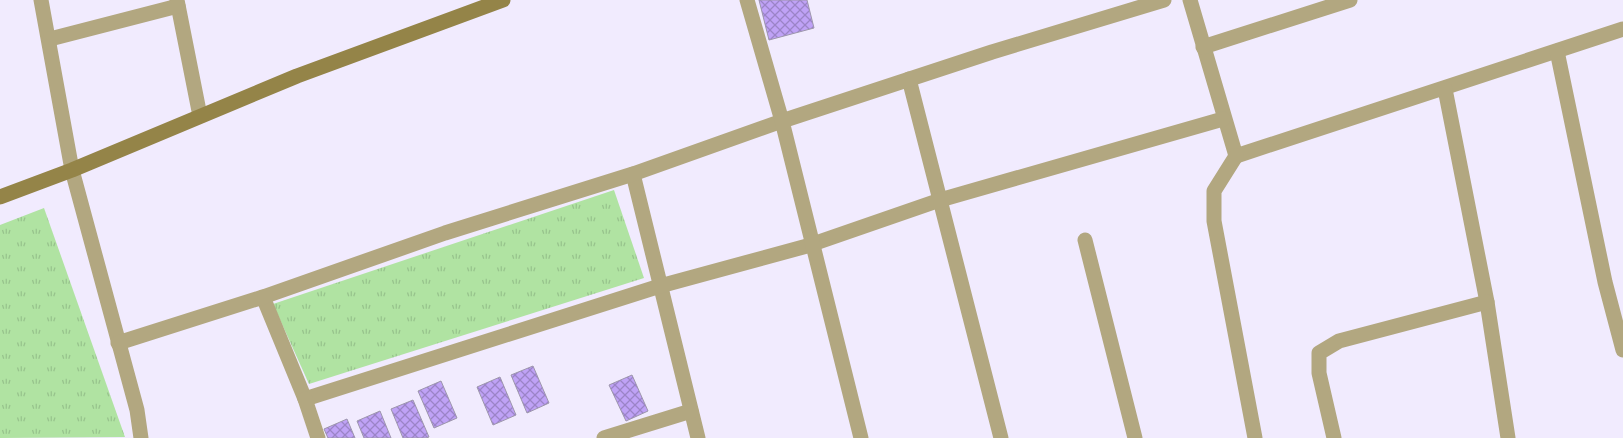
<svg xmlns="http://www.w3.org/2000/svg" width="1623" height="438" viewBox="0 0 1623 438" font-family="'PT Sans',sans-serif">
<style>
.park{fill:url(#park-tufts)}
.building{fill:url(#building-cross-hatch);stroke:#9d96ac}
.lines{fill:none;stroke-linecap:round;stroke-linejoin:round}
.street{stroke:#b2a780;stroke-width:15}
.secondary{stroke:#948448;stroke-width:15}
</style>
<defs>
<pattern id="park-tufts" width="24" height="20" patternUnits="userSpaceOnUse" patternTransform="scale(1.25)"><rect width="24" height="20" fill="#b0e3a2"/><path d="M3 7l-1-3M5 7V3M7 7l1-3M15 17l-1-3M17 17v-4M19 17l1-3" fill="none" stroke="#97c38c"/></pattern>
<pattern id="building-cross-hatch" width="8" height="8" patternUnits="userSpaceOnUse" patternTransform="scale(1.25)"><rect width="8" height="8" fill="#bfa2f6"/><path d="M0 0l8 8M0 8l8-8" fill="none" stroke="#9b84c7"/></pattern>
</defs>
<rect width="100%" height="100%" fill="#f1ebfe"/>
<g class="park">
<polygon points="614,190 644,278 309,384 273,304"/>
<polygon points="44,208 125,437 0,438 0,225"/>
</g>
<g class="building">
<polygon points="759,0 807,0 814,28 769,40"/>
<polygon points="533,366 549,403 527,413 511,375"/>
<polygon points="632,375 648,411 626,421 609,385"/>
<polygon points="500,377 516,415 493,425 477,387"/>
<polygon points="441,381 457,418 434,428 418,391"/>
<polygon points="413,400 429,437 426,438 403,438 391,409"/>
<polygon points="380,411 391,438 364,438 357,421"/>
<polygon points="347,419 355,438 328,438 324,429"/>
</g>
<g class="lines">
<g class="street">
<polyline points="41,0 72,170 137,410 141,438"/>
<polyline points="177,0 200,116"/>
<polyline points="1190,0 1236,156 1623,29"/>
<polyline points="50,39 178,6"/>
<polyline points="1203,47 1350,0"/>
<polyline points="1557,51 1605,282 1623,350"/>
<polyline points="909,79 1001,438"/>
<polyline points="1445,89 1487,302 1508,438"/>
<polyline points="1236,156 1214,191 1214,221 1255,438"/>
<polyline points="633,174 698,438"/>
<polyline points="1085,240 1135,438"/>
<polyline points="263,297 305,399 660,286 807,246 940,200 1223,119"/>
<polyline points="118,343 263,297 445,233 633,174 782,121 747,0"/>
<polyline points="305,399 318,438"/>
<polyline points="604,438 691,411"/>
<polyline points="861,438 782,121 992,52 1164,0"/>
<polyline points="1334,438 1319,373 1319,353 1339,341 1487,302"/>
</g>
<polyline class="secondary" points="0,197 72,170 297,76 503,0"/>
</g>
</svg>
